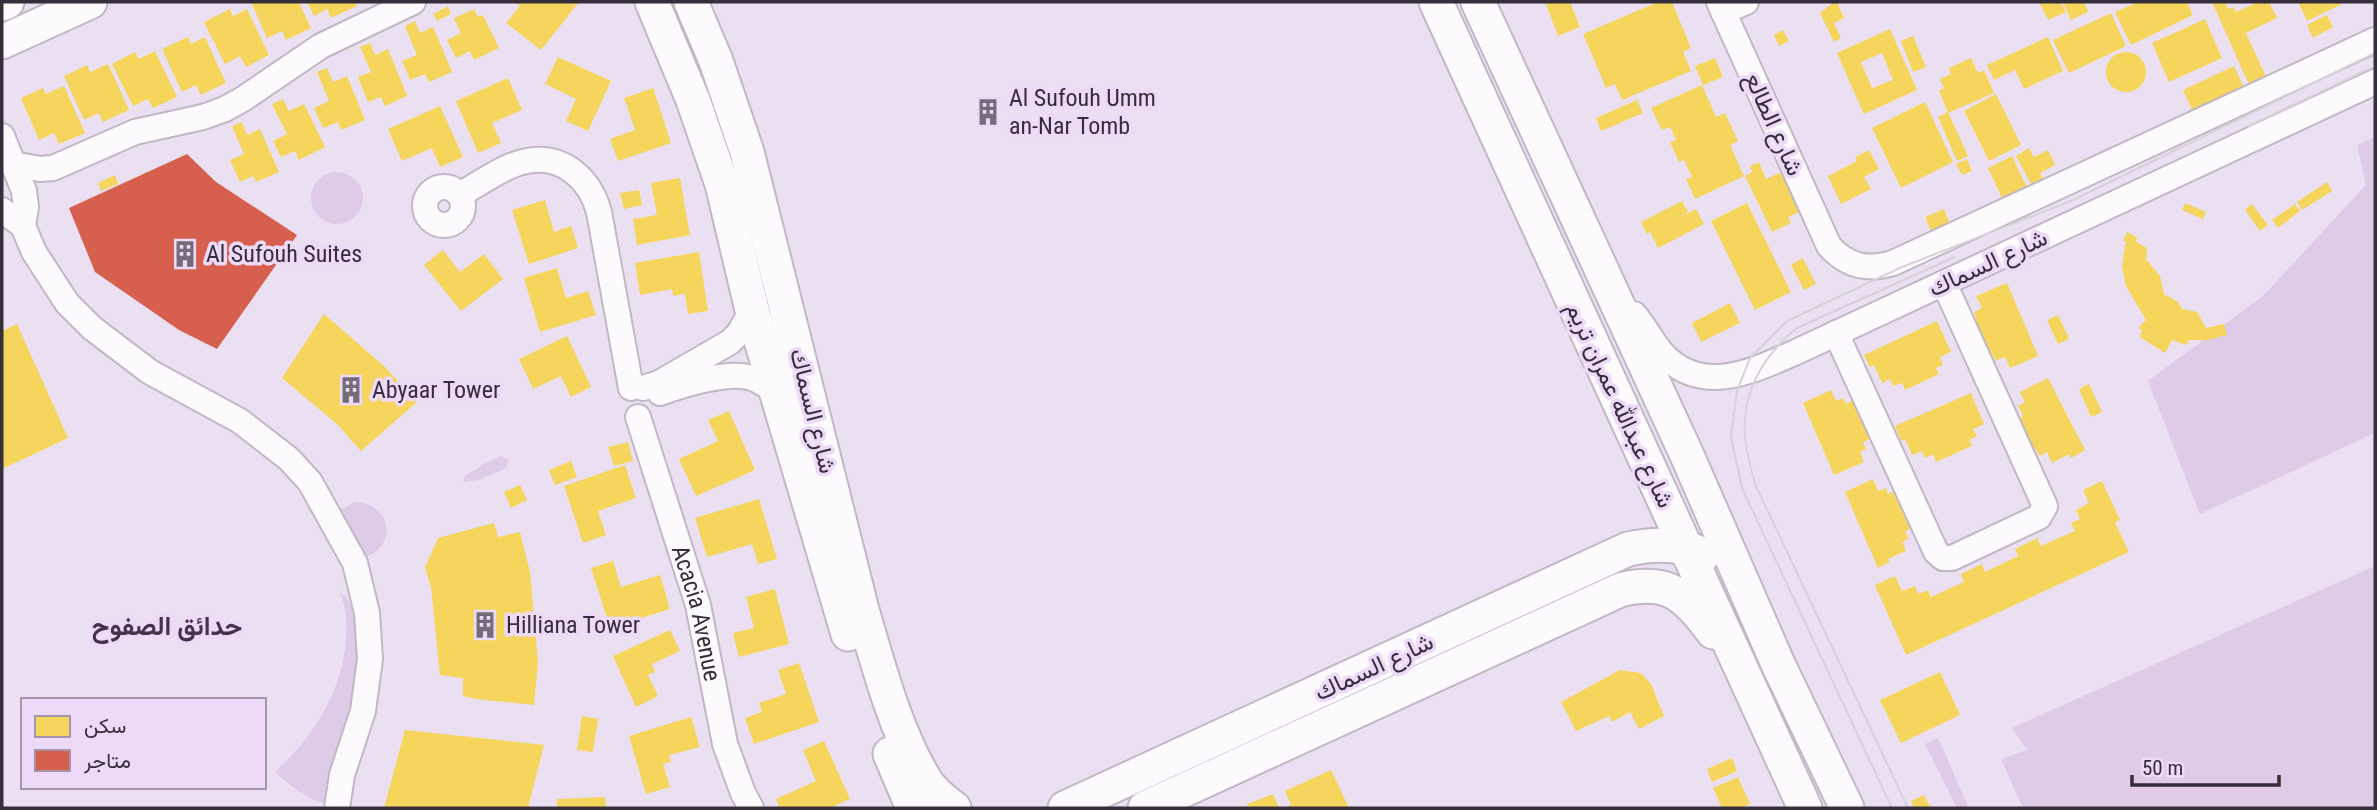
<svg xmlns="http://www.w3.org/2000/svg" width="2377" height="810" viewBox="0 0 2377 810" font-family="'Roboto Condensed',Vazirmatn,sans-serif">
<style>
.green{fill:#ddcbe7}
.homes{fill:#f6d55c;fill-rule:evenodd}
.shops{fill:#d6604d}
.lines{fill:none;stroke-linecap:round;stroke-linejoin:round}
.street-casing{stroke:#c1b8c5;stroke-width:28}
.secondary-casing{stroke:#c1b8c5;stroke-width:37}
.street{stroke:#fcfafd;stroke-width:24}
.secondary{stroke:#fcfafd;stroke-width:33}
.tram{stroke:#d6d2d7;stroke-width:2}
.labels{text-anchor:middle;stroke-width:7;stroke-linejoin:round;paint-order:stroke}
.poi-label{font-size:24px;fill:#362e3a;stroke:#edd9f8;text-anchor:start}
.street-label{font-size:24px;fill:#362e3a;stroke:#edd9f8}
.neighbourhood-label{font-size:26px;font-weight:bold;fill:#44334b;stroke:#edd9f8}
</style>
<rect width="100%" height="100%" fill="#ebe0f1"/>
<g class="green">
<polygon points="2375,137 2375,433 2200,514 2148,381 2263,296 2366,185 2357,145"/>
<circle cx="337" cy="198" r="26"/>
<polygon points="501,456 509,461 506,468 479,480 463,482 465,476 484,464"/>
<path d="M355,502c40,2 43,50 3,57l-20,-48z"/>
<polygon points="2375,566 2375,808 2023,808 2001,759 2027,750 2012,728"/>
<path d="M340,591c38,34 6,128 -4,170 -4,14 -5,29 -11,42 -19,-3 -36,-19 -50,-31 43,-38 76,-95 71,-155 0,-8 -4,-18 -6,-26z"/>
<polygon points="1938,738 1969,808 1957,808 1925,744"/>
</g>
<g class="homes">
<polygon points="251,2 299,2 311,28 286,40 282,31 267,38"/>
<polygon points="307,2 355,2 357,6 331,18 327,9 314,16"/>
<polygon points="515,2 579,2 541,50 506,23 520,6"/>
<polygon points="1551,2 1570,2 1580,27 1558,36 1546,4"/>
<polygon points="1658,2 1672,2 1691,48 1683,52 1691,71 1622,100 1615,84 1606,88 1583,34"/>
<polygon points="1834,2 1837,2 1844,18 1834,23 1841,38 1834,42 1820,13"/>
<polygon points="2039,2 2061,2 2066,12 2048,20"/>
<polygon points="2063,2 2084,2 2088,12 2071,20"/>
<polygon points="2138,2 2187,2 2193,15 2131,45 2115,12"/>
<polygon points="2212,2 2225,2 2228,9 2233,7 2236,12 2258,2 2269,2 2277,18 2246,33 2267,79 2250,87"/>
<polygon points="2298,2 2341,2 2342,4 2307,21"/>
<polygon points="448,6 451,14 437,21 433,14"/>
<polygon points="230,9 233,16 247,9 269,55 246,67 240,56 225,64 204,22"/>
<polygon points="474,9 478,17 483,15 499,48 474,60 470,51 456,58 447,40 461,33 454,18"/>
<polygon points="2111,13 2126,46 2069,73 2053,40"/>
<polygon points="2327,15 2333,27 2313,38 2307,25"/>
<polygon points="2205,19 2222,58 2169,82 2152,43"/>
<polygon points="415,21 420,33 433,27 452,72 429,82 425,74 410,80 402,61 417,55 405,26"/>
<path d="M1890,29l27,61 -53,24 -27,-61zM1882,53l11,27 -21,8 -11,-26z"/>
<polygon points="1783,30 1789,41 1779,46 1774,35"/>
<polygon points="1913,36 1926,67 1913,72 1901,41"/>
<polygon points="188,37 191,44 205,37 226,83 201,95 196,85 182,92 162,49"/>
<polygon points="2048,37 2063,71 2024,89 2015,70 1994,80 1987,65"/>
<polygon points="370,43 375,55 388,49 407,96 385,106 381,97 368,102 358,77 371,72 360,47"/>
<polygon points="155,51 177,97 153,108 148,99 133,106 112,64 135,52 139,59"/>
<circle cx="2126" cy="72" r="20"/>
<polygon points="558,57 611,81 588,131 566,121 576,99 545,84"/>
<polygon points="1715,58 1723,77 1703,85 1695,66"/>
<polygon points="1971,58 1978,73 1984,70 1994,93 1948,113 1939,91 1944,88 1940,79 1951,74 1949,68"/>
<polygon points="108,64 129,110 103,122 99,113 84,120 64,76 87,65 90,72"/>
<polygon points="2234,66 2245,90 2194,114 2183,90"/>
<polygon points="327,68 333,82 347,76 365,120 341,130 338,122 323,128 314,108 329,101 317,72"/>
<polygon points="508,78 522,110 492,123 501,143 478,153 456,101"/>
<polygon points="1702,85 1716,117 1725,113 1738,141 1730,145 1744,176 1695,199 1686,179 1692,177 1684,160 1679,162 1670,142 1676,140 1670,127 1662,130 1651,108"/>
<polygon points="64,86 85,133 59,144 54,133 39,140 21,98 43,88 46,94"/>
<polygon points="653,88 671,143 618,161 610,139 635,130 624,98"/>
<polygon points="1996,94 2021,145 1989,161 1964,111"/>
<polygon points="283,99 289,111 304,104 325,147 299,160 295,151 281,157 273,141 287,134 272,104"/>
<polygon points="1637,100 1643,113 1601,131 1596,118"/>
<polygon points="1925,102 1953,162 1901,188 1872,128"/>
<circle cx="988" cy="113" r="10"/>
<polygon points="440,106 463,157 440,167 432,148 402,161 388,129"/>
<polygon points="1948,112 1968,156 1957,161 1938,117"/>
<polygon points="242,122 247,135 260,129 279,172 256,182 253,176 240,182 230,160 244,154 232,126"/>
<polygon points="2029,148 2034,157 2048,150 2055,165 2040,173 2045,182 2033,188 2016,156"/>
<polygon points="1869,150 1879,169 1864,177 1871,189 1841,204 1828,176 1857,161 1855,157"/>
<polygon points="2012,156 2029,192 2005,204 1988,168"/>
<polygon points="1967,159 1972,171 1962,175 1956,164"/>
<polygon points="1759,162 1766,179 1784,171 1802,211 1788,217 1791,223 1772,232 1745,176 1752,172 1750,166"/>
<polygon points="115,175 118,184 101,191 98,183"/>
<polygon points="680,178 690,235 637,245 633,219 657,215 651,183"/>
<polygon points="2327,182 2332,191 2302,210 2297,202"/>
<polygon points="639,190 642,205 624,209 620,193"/>
<polygon points="545,200 554,232 571,226 578,248 529,264 512,210"/>
<polygon points="1682,201 1688,212 1676,219 1696,209 1704,224 1658,248 1650,232 1647,234 1641,222"/>
<polygon points="1747,203 1791,292 1755,310 1711,221"/>
<polygon points="2185,203 2206,212 2203,219 2182,210"/>
<polygon points="2252,204 2268,225 2260,231 2245,210"/>
<polygon points="2295,204 2300,211 2278,228 2272,220"/>
<polygon points="1944,209 1951,227 1933,235 1925,217"/>
<polygon points="2127,232 2137,237 2136,242 2147,248 2146,259 2160,276 2164,294 2178,302 2182,309 2197,312 2206,328 2224,324 2227,335 2207,340 2189,340 2186,345 2172,340 2165,353 2140,337 2142,330 2138,328 2146,320 2126,286 2122,266 2126,241 2123,241"/>
<polygon points="443,250 460,272 484,254 503,279 461,311 424,265"/>
<polygon points="699,252 708,311 688,314 685,294 673,296 672,289 640,295 635,263"/>
<polygon points="1803,258 1816,284 1804,290 1791,265"/>
<polygon points="557,268 566,298 588,291 596,315 540,332 524,278"/>
<polygon points="2007,283 2038,356 2010,368 2005,357 1995,361 1993,355 1986,358 1970,320 1976,318 1974,312 1982,308 1976,296"/>
<polygon points="1730,303 1740,323 1701,342 1692,323"/>
<polygon points="324,314 385,367 417,402 361,451 337,424 282,378"/>
<polygon points="2058,315 2069,339 2058,344 2047,320"/>
<polygon points="1937,321 1951,352 1940,357 1943,365 1936,368 1939,374 1905,390 1902,383 1893,386 1890,379 1882,383 1874,365 1870,367 1864,355"/>
<polygon points="17,324 68,438 2,469 2,331"/>
<polygon points="567,336 591,387 571,397 561,376 533,389 519,359"/>
<polygon points="2048,378 2085,450 2071,458 2069,454 2052,463 2047,452 2040,456 2036,449 2031,451 2015,421 2023,416 2018,406 2025,402 2020,392"/>
<polygon points="2089,384 2102,412 2091,417 2079,389"/>
<polygon points="1831,390 1836,401 1843,398 1846,404 1853,400 1870,439 1863,442 1866,449 1860,452 1864,462 1834,475 1803,403"/>
<polygon points="1971,393 1984,424 1973,429 1977,436 1969,440 1972,446 1936,462 1933,454 1925,458 1922,451 1912,455 1905,439 1901,441 1895,426"/>
<polygon points="729,411 755,470 696,496 679,459 718,441 708,420"/>
<polygon points="628,442 633,461 614,466 608,447"/>
<polygon points="571,461 577,477 555,485 549,470"/>
<polygon points="625,465 636,498 598,511 606,535 583,543 564,486"/>
<polygon points="1873,479 1878,491 1886,488 1888,494 1896,491 1912,528 1905,531 1908,539 1902,542 1906,551 1888,559 1890,562 1878,568 1845,492"/>
<polygon points="2102,481 2120,520 2115,522 2129,552 1906,655 1875,585 1895,576 1902,591 1915,586 1918,594 1928,590 1931,597 1964,582 1961,574 1982,564 1985,572 2018,556 2015,549 2037,538 2041,546 2075,531 2071,523 2080,519 2076,510 2089,503 2083,490"/>
<polygon points="520,485 527,500 511,508 504,492"/>
<polygon points="759,499 777,559 758,564 752,544 707,557 695,518"/>
<polygon points="494,523 498,537 520,532 530,572 538,662 534,705 477,699 463,696 463,678 440,675 431,587 425,568 438,538"/>
<polygon points="613,561 621,587 660,575 670,609 610,628 591,568"/>
<polygon points="775,589 789,644 739,657 733,633 754,628 746,597"/>
<polygon points="670,630 680,651 652,664 655,672 648,675 658,696 636,707 613,656"/>
<polygon points="799,663 819,722 754,744 745,718 762,712 759,703 786,694 778,670"/>
<polygon points="1620,670 1641,673 1651,684 1664,716 1639,729 1630,712 1612,722 1609,716 1576,731 1561,702"/>
<polygon points="1940,672 1960,715 1901,743 1880,700"/>
<polygon points="582,716 598,719 593,752 577,750"/>
<polygon points="691,717 700,747 669,755 671,762 663,764 670,787 646,794 629,736"/>
<polygon points="405,730 544,745 528,808 384,808"/>
<polygon points="824,741 850,799 830,808 780,808 776,799 816,781 803,750"/>
<polygon points="1732,758 1737,771 1712,782 1707,769"/>
<polygon points="1331,770 1349,808 1285,808 1291,805 1285,791"/>
<polygon points="1738,777 1750,804 1741,808 1722,808 1713,788"/>
<polygon points="1273,794 1279,808 1248,808 1247,804"/>
<polygon points="1924,795 1931,808 1914,808 1911,801"/>
<polygon points="605,797 606,808 557,808 557,799"/>
</g>
<polygon class="shops" points="187,154 216,182 297,235 217,349 179,330 95,272 69,208"/>
<g class="lines">
<defs>
<g id="street">
<path d="M1719,2l110,244c18,20 38,25 64,17l482,-223"/>
<polyline points="1723,12 1746,2"/>
<polyline points="2,136 24,191 26,207 23,226 34,252 67,303 92,328 150,372 240,421 289,459 310,482 355,563 367,613 370,659 363,711 342,775 337,808"/>
<polyline points="12,164 40,169 53,168 135,132 203,117 225,109 243,99 321,46 413,2"/>
<circle cx="444" cy="206" r="19"/>
<path d="M459,195c21,-11 45,-30 68,-34 36,-7 63,18 72,51l32,176"/>
<polyline points="2,210 23,226"/>
<path d="M1634,314c11,12 18,28 29,40 38,42 90,17 131,-1l581,-271"/>
<polyline points="1836,333 1936,552 1943,558 1952,558 2039,517 2045,506 1944,283"/>
<polyline points="643,388 659,383 730,342 739,333 752,310"/>
<path d="M660,393c22,-8 69,-23 92,-15 8,3 16,9 24,13"/>
<path id="s1" d="M638,417l60,188 27,139 18,49 8,15"/>
</g>
<g id="secondary">
<polyline points="652,2 693,100 722,184 752,310 848,634"/>
<path d="M691,2l25,59 31,91 115,458c16,54 33,120 62,168 7,13 19,22 30,30"/>
<polyline points="1436,2 1805,808"/>
<polyline points="1478,2 1686,453 1778,664 1847,808"/>
<polyline points="2,4 7,2"/>
<polyline points="2,42 90,2"/>
<polyline points="890,754 913,808"/>
<path d="M1065,808l563,-259c24,-5 52,-7 75,6"/>
<path d="M1145,808l475,-218c48,-12 66,5 93,42"/>
</g>
</defs>
<use href="#street" class="street-casing"/>
<use href="#secondary" class="secondary-casing"/>
<use href="#street" class="street"/>
<use href="#secondary" class="secondary"/>
<g class="tram">
<polyline points="2249,126 2375,66"/>
<polyline points="1892,808 1742,488 1731,437 1737,391 1750,358 1787,321 1902,267 2071,201 2375,53"/>
<path d="M1908,808l-153,-324c-4,-16 -9,-32 -10,-48 -4,-44 19,-81 52,-108l158,-71"/>
</g>
</g>
<defs>
<symbol id="building-bare" viewBox="-9 -9 18 18"><path d="M-4-6H4V6H1V3H-1V6H-4ZM-2.5-4.3h1.7v1.8h-1.7ZM.8-4.3h1.7v1.8H.8ZM-2.5-1h1.7V.8h-1.7ZM.8-1h1.7V.8H.8Z" fill="#756c7a" stroke="#edd9f8" stroke-width="2.5" paint-order="stroke"/></symbol>
</defs>
<g fill-rule="evenodd">
<use href="#building-bare" x="969" y="93" width="38" height="38"/>
<use href="#building-bare" x="166" y="235" width="38" height="38"/>
<use href="#building-bare" x="332" y="371" width="38" height="38"/>
<use href="#building-bare" x="466" y="606" width="38" height="38"/>
</g>
<g class="labels">
<g class="poi-label">
<text x="1009" y="106">Al Sufouh Umm<tspan x="1009" dy="28">an-Nar Tomb</tspan></text>
<text x="206" y="262">Al Sufouh Suites</text>
<text x="372" y="398">Abyaar Tower</text>
<text x="506" y="633">Hilliana Tower</text>
</g>
<g class="street-label">
<text transform="translate(1774 124) rotate(66)" y="8">شارع الطالع</text>
<text transform="translate(1988 263) rotate(-25)" y="8">شارع السماك</text>
<text transform="translate(1620 405) rotate(65)" y="8">شارع عبدالله عمران تريم</text>
<text transform="translate(813 411) rotate(76)" y="8">شارع السماك</text>
<text dy="8" stroke="none"><textPath href="#s1" startOffset="205">Acacia Avenue</textPath></text>
<text transform="translate(1374 667) rotate(-25)" y="8">شارع السماك</text>
</g>
<g class="neighbourhood-label">
<text x="167" y="635">حدائق الصفوح</text>
</g>
</g>
<rect width="2377" height="810" fill="none" stroke="#362e3a" stroke-width="7"/>
<rect x="21" y="698" width="245" height="91" fill="#edd9f8" stroke="#a495ac" stroke-width="2"/>
<rect x="35" y="716" width="35" height="21" fill="#f6d55c" stroke="#a495ac" stroke-width="2"/>
<text x="84" y="733" font-size="21" fill="#362e3a">سكن</text>
<rect x="35" y="750" width="35" height="21" fill="#d6604d" stroke="#a495ac" stroke-width="2"/>
<text x="84" y="768" font-size="21" fill="#362e3a">متاجر</text>
<path d="M2132 775v10h147v-10" fill="none" stroke="#362e3a" stroke-width="3.5"/>
<text x="2142" y="775" font-size="21" fill="#362e3a" stroke="#edd9f8" stroke-width="5" paint-order="stroke">50 m</text>
</svg>
